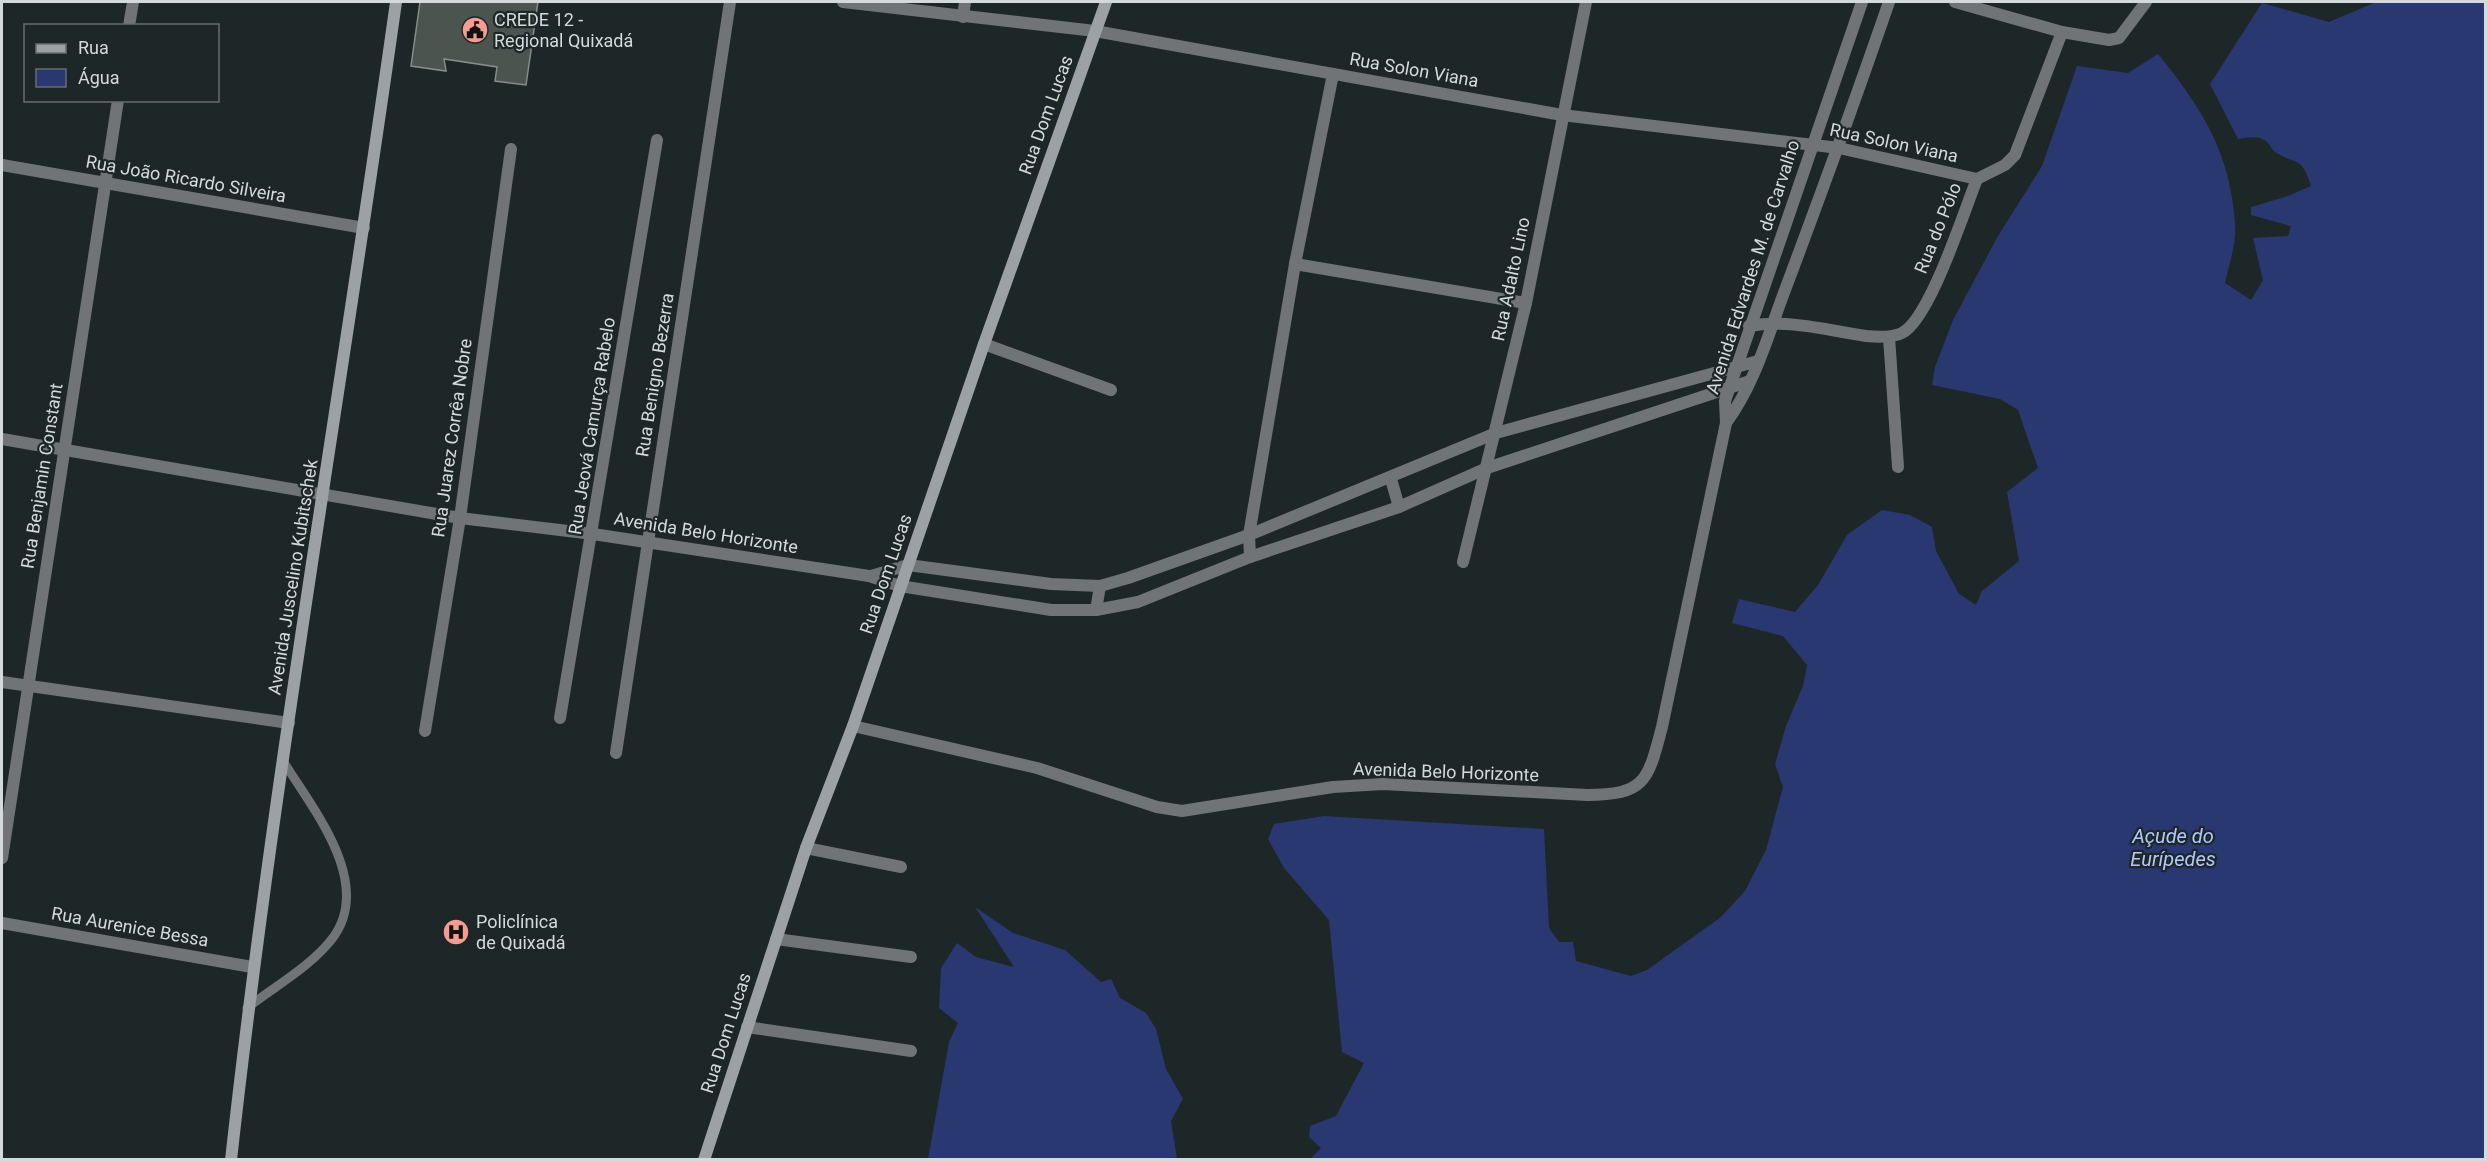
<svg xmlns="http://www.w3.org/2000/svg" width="2487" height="1161" viewBox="0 0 2487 1161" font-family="Roboto,sans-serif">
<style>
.water{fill:#293870}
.building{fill:#4c5450;stroke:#858e89;stroke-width:1.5}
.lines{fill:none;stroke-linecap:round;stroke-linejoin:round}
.lane{stroke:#717476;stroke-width:9}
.street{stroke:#717476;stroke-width:12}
.secondary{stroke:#9ca1a5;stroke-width:12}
.labels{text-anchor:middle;stroke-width:4.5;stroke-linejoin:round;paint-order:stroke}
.poi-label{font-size:18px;fill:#d4d9da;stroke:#1e2728;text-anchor:start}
.street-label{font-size:18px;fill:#d4d9da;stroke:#1e2728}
.water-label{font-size:20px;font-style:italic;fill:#b4c7fc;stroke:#1e2728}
</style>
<rect width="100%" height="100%" fill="#1e2728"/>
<g class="water">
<path d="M2376,2h109v1157h-1175l11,-11 -12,-11 1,-11 26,-10 28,-53 -22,-11 -13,-132 -45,-52 -16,-29 6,-15 50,-8 220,13 5,99 10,14h14l3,19 55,15 16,-6 74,-53 24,-26 21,-41 17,-63 -8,-23 11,-38 17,-40 4,-21 -24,-29 -51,-13 7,-24 56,13 23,-27 29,-50 35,-25 28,5 22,12 4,24 23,43 17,11 6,-14 37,-30 -12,-69 31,-24 -20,-58 -18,-11 -68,-14 3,-18 18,-47 45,-84 44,-70 35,-100 51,7 30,-19c44,54 72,98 77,169 2,19 -6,41 -10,60l26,17 12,-20 -10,-42 35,-2 3,-10 -40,-11v-8l37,-11 23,-10c-10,-31 -14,-20 -36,-34 -4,-3 -5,-8 -9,-11 -8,-6 -18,-3 -28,-2l-28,-55 52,-81 67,19z"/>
<polygon points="975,907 1013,933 1065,950 1101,982 1111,979 1120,998 1146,1013 1156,1029 1166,1069 1183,1099 1171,1121 1177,1159 928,1159 949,1042 958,1023 939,1008 941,968 957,943 976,957 1014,967"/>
</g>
<polygon class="building" points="420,2 538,2 526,85 495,81 497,67 444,59 446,71 411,66"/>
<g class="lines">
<path class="lane" d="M247,1008c28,-22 63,-41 85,-69 43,-56 -20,-131 -49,-178"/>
<g class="street">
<polyline points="843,2 1095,31 1562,115 1839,148 1977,179"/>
<polyline points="1955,2 2062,32"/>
<polyline points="963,17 965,2"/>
<polyline points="129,26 133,2"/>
<polyline points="2,165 364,228"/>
<polyline points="1295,264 1526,303"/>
<path d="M1749,326c40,-7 77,4 117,10 11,1 26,2 36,-3 28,-14 62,-122 75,-154l28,-14 10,-10 47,-123 47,8 10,-2 27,-36"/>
<polyline points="1889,337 1898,467"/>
<polyline points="984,344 1111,390"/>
<path d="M1726,423c29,-39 42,-88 59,-133 36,-96 71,-192 104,-288"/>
<polyline points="2,439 460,518 593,534 869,576 900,586 1051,610 1096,610 1138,602 1250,557 1399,507 1487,468 1750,381"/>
<polyline points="1391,479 1399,507"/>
<polyline points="1250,557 1249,535 1295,264 1333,74"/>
<polyline points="1463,562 1526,303 1586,2"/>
<polyline points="871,576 908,565 1051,584 1100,586 1128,578 1249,535 1496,433 1758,361"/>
<polyline points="1096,610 1100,586"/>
<polyline points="2,682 289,723"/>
<polyline points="560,718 657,140"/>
<path d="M853,726l184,42 120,39 25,4 151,-24 50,-3 204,11c59,0 61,-15 75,-68l64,-304 -1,-22 137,-399"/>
<polyline points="425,731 460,518 511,149"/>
<polyline points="616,753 730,2"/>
<polyline points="806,848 901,867"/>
<polyline points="2,858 118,100"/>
<polyline points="2,923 252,967"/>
<polyline points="776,939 911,957"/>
<polyline points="747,1027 911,1051"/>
</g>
<g class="secondary">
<path d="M231,1160c43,-388 111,-772 165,-1158"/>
<polyline points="704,1160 806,848 853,726 984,344 1106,2"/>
</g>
</g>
<defs>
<symbol id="civic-disc" viewBox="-11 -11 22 22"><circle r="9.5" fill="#f59c92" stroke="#1e2728"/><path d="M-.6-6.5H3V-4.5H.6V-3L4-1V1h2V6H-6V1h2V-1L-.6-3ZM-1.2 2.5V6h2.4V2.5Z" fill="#111"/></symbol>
<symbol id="hospital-disc" viewBox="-11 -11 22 22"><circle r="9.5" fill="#f59c92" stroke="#1e2728"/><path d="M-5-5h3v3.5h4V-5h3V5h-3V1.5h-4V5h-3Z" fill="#111"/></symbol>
</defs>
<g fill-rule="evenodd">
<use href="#civic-disc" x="460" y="15" width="30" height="30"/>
<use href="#hospital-disc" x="441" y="917" width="30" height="30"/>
</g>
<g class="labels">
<g class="poi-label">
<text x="494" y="26">CREDE 12 -<tspan x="494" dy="21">Regional Quixadá</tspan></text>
<text x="476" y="928">Policlínica<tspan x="476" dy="21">de Quixadá</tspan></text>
</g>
<g class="street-label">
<text transform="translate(1414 70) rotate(10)" y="6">Rua Solon Viana</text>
<text transform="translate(1046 115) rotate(-70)" y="6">Rua Dom Lucas</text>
<text transform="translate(1894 143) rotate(12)" y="6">Rua Solon Viana</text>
<text transform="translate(186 179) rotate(10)" y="6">Rua João Ricardo Silveira</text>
<text transform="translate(1938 228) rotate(-68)" y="6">Rua do Pólo</text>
<text transform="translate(1753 267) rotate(-72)" y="6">Avenida Edvardes M. de Carvalho</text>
<text transform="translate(1511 279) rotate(-78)" y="6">Rua Adalto Lino</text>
<text transform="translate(655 375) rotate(-81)" y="6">Rua Benigno Bezerra</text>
<text transform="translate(592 426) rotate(-81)" y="6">Rua Jeová Camurça Rabelo</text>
<text transform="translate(452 438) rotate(-82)" y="6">Rua Juarez Corrêa Nobre</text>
<text transform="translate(42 476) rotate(-81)" y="6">Rua Benjamin Constant</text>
<text transform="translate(706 533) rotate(9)" y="6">Avenida Belo Horizonte</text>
<text transform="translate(886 574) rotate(-71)" y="6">Rua Dom Lucas</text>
<text transform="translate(293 577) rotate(-81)" y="6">Avenida Juscelino Kubitschek</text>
<text transform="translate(1446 772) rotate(2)" y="6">Avenida Belo Horizonte</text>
<text transform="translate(130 927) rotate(10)" y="6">Rua Aurenice Bessa</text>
<text transform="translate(726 1033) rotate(-72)" y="6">Rua Dom Lucas</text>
</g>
<g class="water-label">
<text x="2173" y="843">Açude do<tspan x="2173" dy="23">Eurípedes</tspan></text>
</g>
</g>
<rect width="2487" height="1161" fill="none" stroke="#d4d9da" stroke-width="6"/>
<rect x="24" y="24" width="195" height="78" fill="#1e2728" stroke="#676e6f" stroke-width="1.5"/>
<rect x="36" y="44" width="30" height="9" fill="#9ca1a5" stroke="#676e6f" stroke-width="1.5"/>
<text x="78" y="54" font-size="18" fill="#d4d9da">Rua</text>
<rect x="36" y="69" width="30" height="18" fill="#293870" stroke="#676e6f" stroke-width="1.5"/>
<text x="78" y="84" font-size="18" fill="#d4d9da">Água</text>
</svg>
